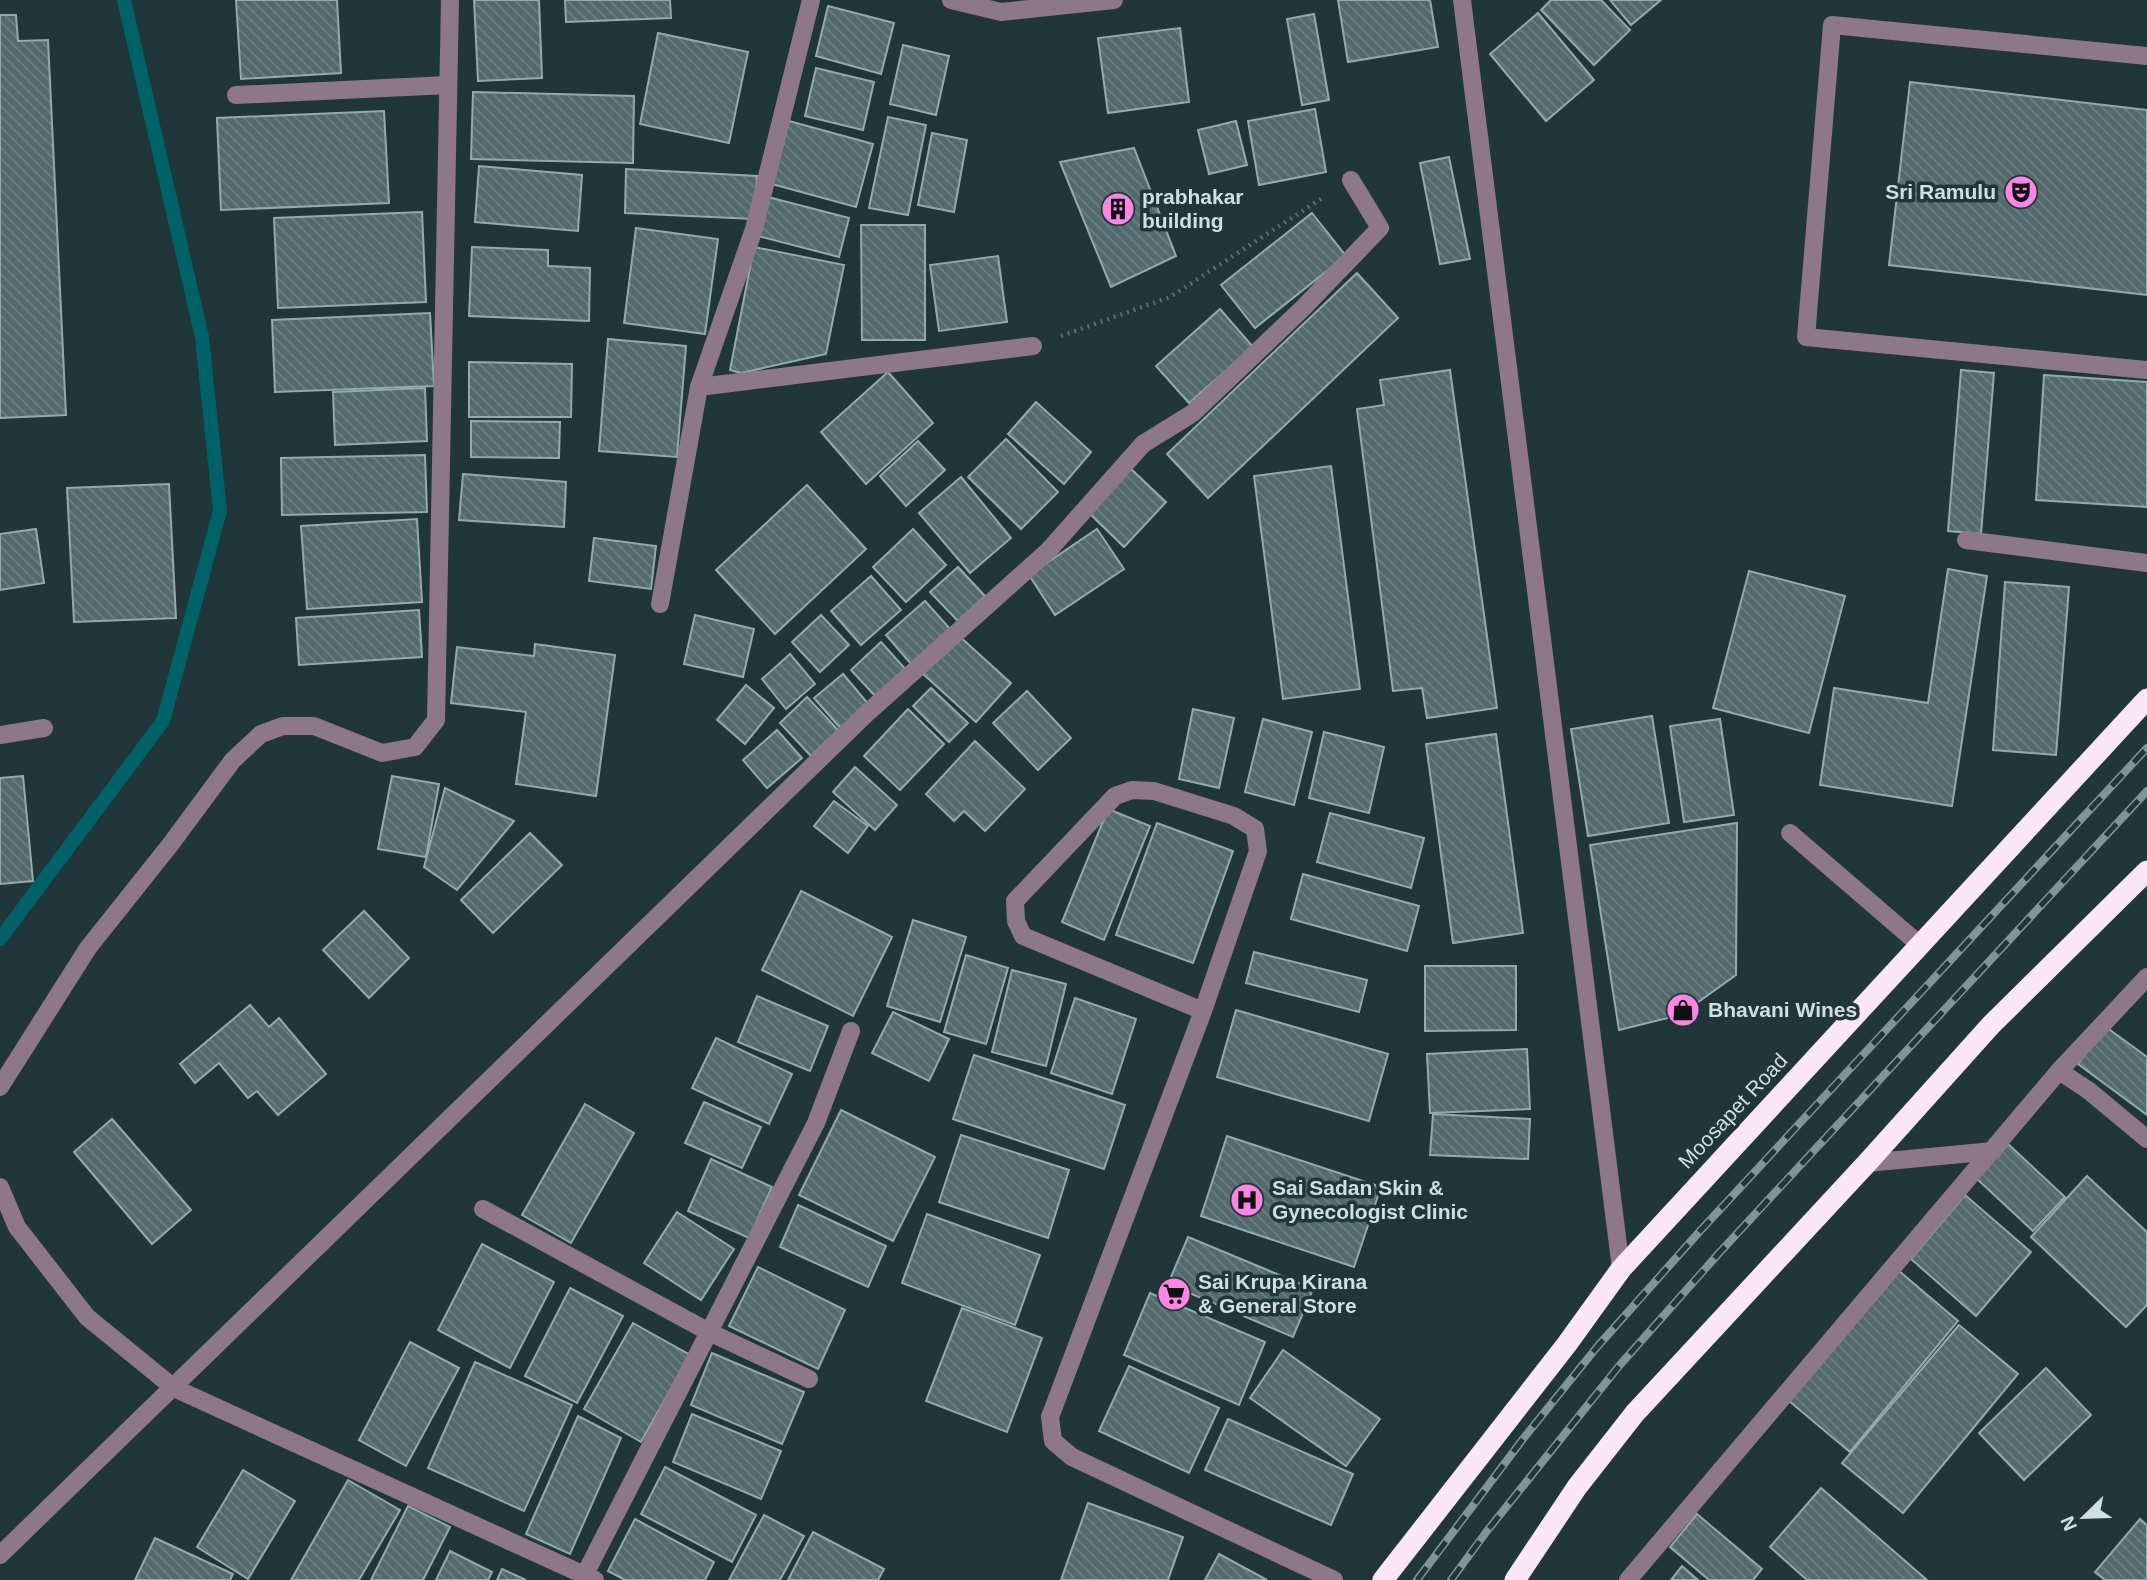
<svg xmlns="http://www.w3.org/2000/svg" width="2147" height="1580" viewBox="0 0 2147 1580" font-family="Arial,sans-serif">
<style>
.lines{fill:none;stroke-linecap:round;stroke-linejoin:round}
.stream{stroke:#006269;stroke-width:14}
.building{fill:url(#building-back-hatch);stroke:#92abad;stroke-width:2}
.path{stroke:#596c6e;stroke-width:4.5;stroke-dasharray:2 5;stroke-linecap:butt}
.minor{stroke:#8e7888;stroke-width:18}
.highway{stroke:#fbe6f5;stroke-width:21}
.rail-casing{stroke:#839495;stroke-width:8}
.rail{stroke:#203638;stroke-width:5;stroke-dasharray:16;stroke-linecap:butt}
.labels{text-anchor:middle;stroke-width:7;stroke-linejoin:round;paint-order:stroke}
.poi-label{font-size:21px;font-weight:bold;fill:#d2dfe0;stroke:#203638;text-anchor:start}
.street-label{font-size:21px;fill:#d2dfe0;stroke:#203638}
</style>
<defs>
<pattern id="building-back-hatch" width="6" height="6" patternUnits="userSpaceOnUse" patternTransform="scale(1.75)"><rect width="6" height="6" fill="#536a6c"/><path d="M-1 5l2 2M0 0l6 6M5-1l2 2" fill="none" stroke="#6b7f81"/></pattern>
</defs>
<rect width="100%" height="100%" fill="#203638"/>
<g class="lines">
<polyline class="stream" points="0,939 163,721 220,511 202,337 124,0"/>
</g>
<g class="building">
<polygon points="236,0 337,0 341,73 241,79"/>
<polygon points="474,0 539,0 542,78 478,81"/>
<polygon points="565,0 670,0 671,18 566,22"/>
<polygon points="1338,0 1430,0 1438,47 1348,62"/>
<polygon points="1551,0 1601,0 1630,30 1594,65 1541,10"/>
<polygon points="1610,0 1661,0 1631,25"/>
<polygon points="828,6 894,23 881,74 816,56"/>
<polygon points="1538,13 1594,80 1546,121 1490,54"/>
<polygon points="1314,14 1329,100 1302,105 1287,19"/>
<polygon points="0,15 16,15 18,41 48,40 66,415 0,418"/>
<polygon points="1180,28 1189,102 1108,113 1098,38"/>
<polygon points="658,33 748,52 729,143 640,124"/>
<polygon points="903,45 949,56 936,115 890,104"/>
<polygon points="816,68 874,82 863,130 805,116"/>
<polygon points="1910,82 2147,110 2147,295 1889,265"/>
<polygon points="473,92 634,96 633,163 471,159"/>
<polygon points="1315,109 1326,172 1259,185 1248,121"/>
<polygon points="384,111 389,203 221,210 217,118"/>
<polygon points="888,117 926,125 908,215 869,208"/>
<polygon points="789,121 873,144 856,207 772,184"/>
<polygon points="1236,121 1247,165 1209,174 1198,130"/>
<polygon points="932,133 967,140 954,212 918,205"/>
<polygon points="1134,148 1176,256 1111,287 1060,162"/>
<polygon points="1449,157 1470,259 1440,264 1420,163"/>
<polygon points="479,166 582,175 578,231 475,222"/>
<polygon points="626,169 757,176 754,219 625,213"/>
<polygon points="768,197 849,218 839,257 758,236"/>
<polygon points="422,212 426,302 278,308 274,218"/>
<polygon points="1312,213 1346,256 1255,328 1221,285"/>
<polygon points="861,225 925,225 925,340 862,340"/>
<polygon points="636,228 718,239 705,334 624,323"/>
<polygon points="472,247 548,250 548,266 590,268 589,321 469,316"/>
<polygon points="754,247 844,265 826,354 741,373 730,370"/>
<polygon points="998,256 1007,322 939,331 930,265"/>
<polygon points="1357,273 1398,318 1208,498 1167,454"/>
<polygon points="1220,309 1253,347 1189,403 1156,366"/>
<polygon points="430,313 434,386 275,392 272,320"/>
<polygon points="608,339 686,346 677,457 599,451"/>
<polygon points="469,362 572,364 571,417 469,417"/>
<polygon points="1450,370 1497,708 1427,718 1422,688 1393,691 1357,409 1384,405 1380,380"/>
<polygon points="1961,370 1994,373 1981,534 1948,531"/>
<polygon points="888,372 933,423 866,484 821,432"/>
<polygon points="2044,375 2147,382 2147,507 2036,500"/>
<polygon points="425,388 427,441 335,445 333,392"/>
<polygon points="1036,402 1091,452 1064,484 1008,434"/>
<polygon points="471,421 560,422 559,458 471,457"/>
<polygon points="1006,439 1058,492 1021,529 968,477"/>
<polygon points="918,441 945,470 906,506 880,476"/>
<polygon points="425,455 427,512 282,515 281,458"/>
<polygon points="1331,466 1360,689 1283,699 1254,476"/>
<polygon points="1129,467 1166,502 1124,547 1087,511"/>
<polygon points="463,474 566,482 564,527 459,520"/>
<polygon points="961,477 1011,538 970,573 919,513"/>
<polygon points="169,484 176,618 74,622 67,488"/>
<polygon points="807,485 866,549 775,634 716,570"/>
<polygon points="417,519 422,602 307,609 301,526"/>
<polygon points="36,529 44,583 0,590 0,534"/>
<polygon points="913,529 946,565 906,602 873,567"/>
<polygon points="1097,529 1124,569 1055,615 1029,575"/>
<polygon points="594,538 656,546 651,589 589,581"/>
<polygon points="958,567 985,596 958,621 930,592"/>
<polygon points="1948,569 1987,576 1952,806 1820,785 1834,688 1928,703"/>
<polygon points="1749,571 1845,596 1809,733 1713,708"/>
<polygon points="871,576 901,610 861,645 831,611"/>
<polygon points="2005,582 2069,587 2056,755 1993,750"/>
<polygon points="925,601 951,630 912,665 886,635"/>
<polygon points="419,610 422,657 299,665 296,618"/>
<polygon points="695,615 754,629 743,677 684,664"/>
<polygon points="821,615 849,645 820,672 792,642"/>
<polygon points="958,635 1011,683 976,722 923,674"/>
<polygon points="881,642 907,671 877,698 851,670"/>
<polygon points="535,644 615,655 596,796 516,784 526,712 451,703 457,647 534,656"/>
<polygon points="790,654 815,684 786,709 762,679"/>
<polygon points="843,674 870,706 842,730 814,698"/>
<polygon points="746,685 774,708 745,744 717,720"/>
<polygon points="931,688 968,723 949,742 913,706"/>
<polygon points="1027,691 1071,738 1038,770 993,723"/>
<polygon points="807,697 838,730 811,756 780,723"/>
<polygon points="908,709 944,744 900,790 864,756"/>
<polygon points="1193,709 1234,718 1219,788 1179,779"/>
<polygon points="1652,716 1669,823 1588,836 1571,729"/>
<polygon points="1263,719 1312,732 1294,805 1245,792"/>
<polygon points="1720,719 1734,815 1684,822 1670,726"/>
<polygon points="777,730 802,758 767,788 743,760"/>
<polygon points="1324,732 1384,747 1369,813 1309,798"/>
<polygon points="1496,734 1523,933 1453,943 1426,744"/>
<polygon points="975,741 1025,789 985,831 964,811 954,821 926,794"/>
<polygon points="855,767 897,805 875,830 833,792"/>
<polygon points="23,776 33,881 0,884 0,778"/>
<polygon points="392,776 439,784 426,857 378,849"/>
<polygon points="445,788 514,821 457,890 424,867"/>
<polygon points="834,801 868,826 848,853 814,826"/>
<polygon points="1108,809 1150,826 1104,940 1062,922"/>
<polygon points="1330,813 1424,838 1411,888 1317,862"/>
<polygon points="1157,823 1233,851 1193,963 1116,935"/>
<polygon points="1737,823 1736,975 1680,1015 1619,1030 1590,845"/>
<polygon points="530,833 562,865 493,933 461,900"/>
<polygon points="1303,874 1419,906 1407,951 1291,919"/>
<polygon points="801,891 892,937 853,1016 762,970"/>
<polygon points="364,911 409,958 369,998 323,950"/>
<polygon points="913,920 966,937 940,1022 887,1006"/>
<polygon points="1254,952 1367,980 1359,1012 1246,983"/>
<polygon points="966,955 1008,968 986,1044 944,1032"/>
<polygon points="1425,966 1516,966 1516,1030 1425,1031"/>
<polygon points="1012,970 1066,984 1046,1066 992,1052"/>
<polygon points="757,996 828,1026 810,1071 738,1042"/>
<polygon points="1075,998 1136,1019 1112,1094 1051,1073"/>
<polygon points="250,1005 269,1027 279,1018 326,1074 278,1115 257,1091 248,1098 219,1063 195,1083 180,1064"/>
<polygon points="1236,1010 1388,1054 1369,1121 1217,1077"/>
<polygon points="893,1012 949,1039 929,1081 872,1053"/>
<polygon points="2106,1027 2147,1057 2147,1115 2078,1064"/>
<polygon points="716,1038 792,1074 769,1124 692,1088"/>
<polygon points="1527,1049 1530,1109 1430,1113 1427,1054"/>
<polygon points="974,1055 1125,1105 1104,1169 953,1119"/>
<polygon points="704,1102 761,1127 742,1168 685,1143"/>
<polygon points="585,1104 634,1133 571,1243 522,1215"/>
<polygon points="841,1110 935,1157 893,1241 799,1195"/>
<polygon points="1433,1114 1530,1119 1528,1159 1430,1155"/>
<polygon points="112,1119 191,1210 152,1244 74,1152"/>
<polygon points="961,1135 1069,1170 1048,1238 939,1202"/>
<polygon points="1227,1136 1381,1187 1354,1267 1201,1216"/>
<polygon points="2008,1144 2065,1197 2033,1231 1977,1179"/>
<polygon points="711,1159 772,1187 749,1238 688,1211"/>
<polygon points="2087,1176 2147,1232 2147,1305 2126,1327 2031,1237"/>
<polygon points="1965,1195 2031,1252 1976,1316 1911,1259"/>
<polygon points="798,1205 886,1246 868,1287 780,1247"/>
<polygon points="677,1212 734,1249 701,1300 644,1263"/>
<polygon points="927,1214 1040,1255 1015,1325 902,1283"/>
<polygon points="1188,1237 1313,1289 1293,1337 1168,1284"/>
<polygon points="482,1244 554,1282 510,1368 438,1330"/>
<polygon points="758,1267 845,1310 818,1369 729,1326"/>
<polygon points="1899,1271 1958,1321 1850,1452 1789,1401"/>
<polygon points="570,1288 623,1316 577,1403 525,1376"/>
<polygon points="1150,1293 1265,1342 1239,1405 1124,1355"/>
<polygon points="962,1308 1042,1338 1007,1432 926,1401"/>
<polygon points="633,1323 690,1355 641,1442 584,1409"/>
<polygon points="1959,1325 2018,1374 1903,1513 1842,1463"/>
<polygon points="410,1342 459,1368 406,1466 359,1440"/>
<polygon points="1283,1350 1380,1419 1346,1466 1250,1398"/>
<polygon points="712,1353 804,1392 782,1444 691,1405"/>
<polygon points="475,1362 572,1405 524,1511 428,1468"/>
<polygon points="1129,1366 1219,1408 1189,1473 1099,1431"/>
<polygon points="2046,1368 2091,1415 2024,1480 1979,1433"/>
<polygon points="692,1414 781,1451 761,1499 673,1462"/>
<polygon points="578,1416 621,1438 570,1554 526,1534"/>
<polygon points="1228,1419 1353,1474 1331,1525 1205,1470"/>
<polygon points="665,1467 756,1515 732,1562 641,1514"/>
<polygon points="243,1470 295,1501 248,1579 197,1547"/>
<polygon points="348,1480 400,1510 359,1580 291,1580"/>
<polygon points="1821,1488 1927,1580 1807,1580 1770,1547"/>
<polygon points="1088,1503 1183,1537 1168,1580 1061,1580"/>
<polygon points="408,1506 450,1527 423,1580 371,1580"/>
<polygon points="1697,1514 1762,1569 1753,1580 1709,1580 1670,1547"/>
<polygon points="764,1515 804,1536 780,1580 729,1580"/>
<polygon points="635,1519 714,1562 705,1580 625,1580 608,1571"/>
<polygon points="2140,1519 2147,1525 2147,1580 2105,1580 2095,1572"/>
<polygon points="813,1532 884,1569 878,1580 788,1580"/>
<polygon points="155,1538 233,1574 230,1580 135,1580"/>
<polygon points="450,1551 492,1572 488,1580 436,1580"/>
<polygon points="1219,1554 1267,1580 1205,1580"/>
<polygon points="1682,1566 1698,1580 1671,1580"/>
<polygon points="502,1569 526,1580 497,1580"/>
</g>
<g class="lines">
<polyline class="path" points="1061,336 1170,297 1324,197"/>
<g class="minor">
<polyline points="951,0 1001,12 1114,0"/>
<polyline points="1462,0 1621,1269"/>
<polyline points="2147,56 1832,25 1806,337 2147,370"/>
<polyline points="236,95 448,85"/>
<polyline points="699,387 1033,346"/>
<polyline points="1966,540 2147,563"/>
<polyline points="660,604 699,387 754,229 811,0"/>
<polyline points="0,735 44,728"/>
<polyline points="1790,833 1920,945"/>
<polyline points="1203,1011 1023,936 1016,921 1015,901 1115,796 1132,790 1154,791 1234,816 1255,829 1258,851 1203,1011 1050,1417 1053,1441 1072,1457 1334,1580"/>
<polyline points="2059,1071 2088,1090 2147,1139"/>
<polyline points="0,1087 88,948 170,845 233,760 261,734 283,726 314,726 382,753 415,747 436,720 450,0"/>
<polyline points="1867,1163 1993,1151"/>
<polyline points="0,1187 17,1227 87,1317 174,1388 595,1580"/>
<polyline points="483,1209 709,1332 809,1379"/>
<polyline points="0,1555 865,715 1048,551 1143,444 1193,413 1304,307 1380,228 1351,180"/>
<polyline points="582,1580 816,1123 851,1031"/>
<polyline points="1628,1580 2059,1071 2147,977"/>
</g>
<g class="highway">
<polyline points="1383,1580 1567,1344 1621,1269 2147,699"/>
<polyline points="1515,1580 1577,1487 1635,1413 1867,1163 1991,1025 2147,871"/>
</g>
<defs>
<g id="rail">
<polyline points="1417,1580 1523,1439 1597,1347 1700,1231 2147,748"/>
<polyline points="1451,1580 1487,1531 1619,1366 1720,1252 2147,791"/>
</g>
</defs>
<use href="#rail" class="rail-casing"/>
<use href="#rail" class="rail"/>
</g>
<defs>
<symbol id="theatre-disc" viewBox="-11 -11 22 22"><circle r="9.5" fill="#fc86e3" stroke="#203638"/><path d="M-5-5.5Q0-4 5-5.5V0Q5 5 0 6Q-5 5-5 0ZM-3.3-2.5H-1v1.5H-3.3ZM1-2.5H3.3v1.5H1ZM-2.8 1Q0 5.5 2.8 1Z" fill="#111"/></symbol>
<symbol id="building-disc" viewBox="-11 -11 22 22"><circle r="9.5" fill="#fc86e3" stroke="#203638"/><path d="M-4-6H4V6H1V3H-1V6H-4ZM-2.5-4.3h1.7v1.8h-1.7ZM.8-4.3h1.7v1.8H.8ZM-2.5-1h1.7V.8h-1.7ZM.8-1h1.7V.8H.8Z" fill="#111"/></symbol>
<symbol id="shop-disc" viewBox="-11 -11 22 22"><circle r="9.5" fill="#fc86e3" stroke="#203638"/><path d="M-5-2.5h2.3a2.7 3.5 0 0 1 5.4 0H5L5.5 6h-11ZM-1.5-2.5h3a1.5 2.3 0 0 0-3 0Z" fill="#111"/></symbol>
<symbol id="hospital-disc" viewBox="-11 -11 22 22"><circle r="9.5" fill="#fc86e3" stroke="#203638"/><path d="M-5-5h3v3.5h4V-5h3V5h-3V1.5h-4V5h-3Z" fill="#111"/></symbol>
<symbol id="supermarket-disc" viewBox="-11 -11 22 22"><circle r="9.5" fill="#fc86e3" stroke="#203638"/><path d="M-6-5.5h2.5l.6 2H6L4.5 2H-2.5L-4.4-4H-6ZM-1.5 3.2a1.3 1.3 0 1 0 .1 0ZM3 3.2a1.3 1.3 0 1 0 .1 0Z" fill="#111"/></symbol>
</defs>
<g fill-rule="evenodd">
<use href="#theatre-disc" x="2002" y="173" width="38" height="38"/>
<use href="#building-disc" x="1099" y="190" width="38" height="38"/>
<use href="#shop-disc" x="1664" y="991" width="38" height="38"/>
<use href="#hospital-disc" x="1228" y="1181" width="38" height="38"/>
<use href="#supermarket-disc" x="1155" y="1275" width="38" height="38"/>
</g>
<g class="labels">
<g class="poi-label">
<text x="1996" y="199" text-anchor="end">Sri Ramulu</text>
<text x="1142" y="204">prabhakar<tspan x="1142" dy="24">building</tspan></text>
<text x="1708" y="1017">Bhavani Wines</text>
<text x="1272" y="1195">Sai Sadan Skin &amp;<tspan x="1272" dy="24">Gynecologist Clinic</tspan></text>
<text x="1198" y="1289">Sai Krupa Kirana<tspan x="1198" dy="24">&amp; General Store</tspan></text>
</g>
<g class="street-label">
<text transform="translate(1733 1111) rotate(-47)" y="7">Moosapet Road</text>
</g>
</g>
<g transform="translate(2084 1517) rotate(247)" stroke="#203638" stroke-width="5" paint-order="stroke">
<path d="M0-5L12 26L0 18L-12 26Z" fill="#d2dfe0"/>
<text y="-10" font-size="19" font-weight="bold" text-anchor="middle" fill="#d2dfe0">N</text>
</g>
</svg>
